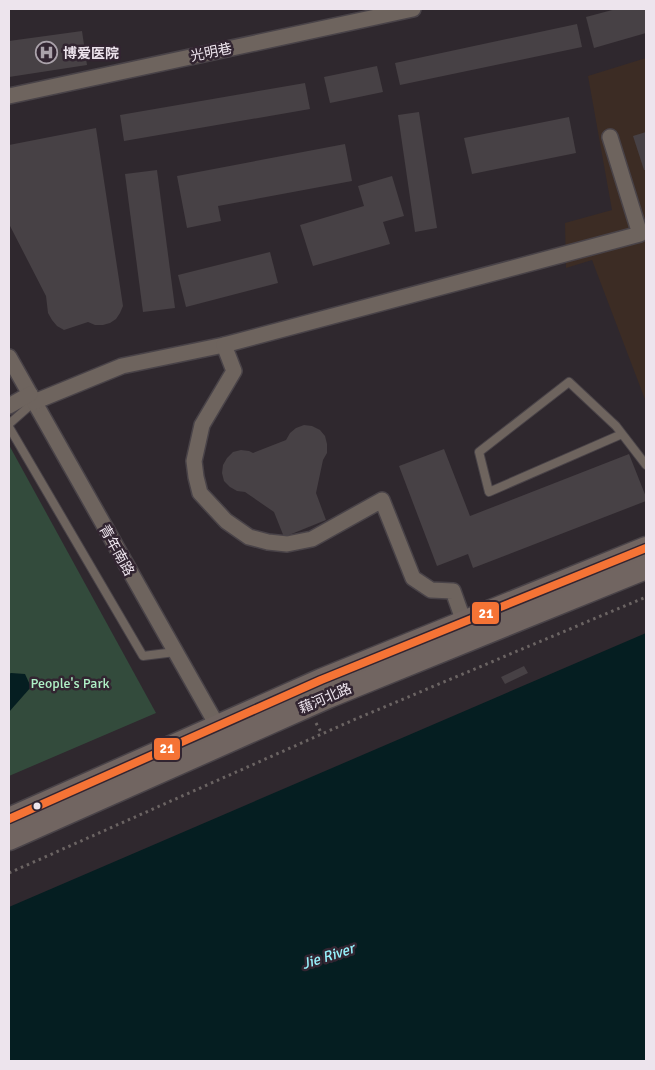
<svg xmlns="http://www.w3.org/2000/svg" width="655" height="1070" viewBox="0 0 655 1070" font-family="Signika,'Noto Sans SC',sans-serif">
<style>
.commercial{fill:#3c2c24}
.green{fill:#334b3c}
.water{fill:#051e21}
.building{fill:#474145}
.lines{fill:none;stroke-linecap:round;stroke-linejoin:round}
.lane-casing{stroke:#494348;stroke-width:10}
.street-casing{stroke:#494348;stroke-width:18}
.secondary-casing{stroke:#494348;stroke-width:25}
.path{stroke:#6b6463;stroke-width:3;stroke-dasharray:2.5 4;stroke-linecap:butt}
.lane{stroke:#6e645e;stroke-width:8}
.street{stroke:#6e645e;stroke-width:15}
.secondary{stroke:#716561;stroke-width:22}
.bus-1-casing{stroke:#322531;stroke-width:11}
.bus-1{stroke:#f57335;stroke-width:8}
.bus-dot{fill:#ede4ed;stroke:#322531;stroke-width:2}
.labels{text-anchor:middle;stroke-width:5;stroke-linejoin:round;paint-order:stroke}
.street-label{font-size:14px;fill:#ede4ed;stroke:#322531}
.poi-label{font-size:14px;font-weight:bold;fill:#ede4ed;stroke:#322531;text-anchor:start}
.park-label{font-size:14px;fill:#aff0c6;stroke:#322531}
.water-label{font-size:15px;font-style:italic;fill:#96f1fb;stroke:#322531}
.line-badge{stroke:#322531;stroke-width:2}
.badge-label{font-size:14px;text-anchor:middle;font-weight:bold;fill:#fff}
</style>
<rect width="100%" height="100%" fill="#2f282e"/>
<polygon class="commercial" points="646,58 646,402 592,260 566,268 565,223 612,210 588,76"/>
<polygon class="green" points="9,445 156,713 9,776"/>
<g class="water">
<polygon points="646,633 646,1061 9,1061 9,907"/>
<polygon points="11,673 25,674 31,687 9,712 9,674"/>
</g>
<g class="building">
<polygon points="616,9 646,9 646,33 594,48 586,17"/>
<polygon points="577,24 582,47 400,85 395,63"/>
<polygon points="82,31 87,65 9,77 9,41"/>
<polygon points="377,66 383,92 330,103 324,77"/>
<polygon points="305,83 310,109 124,141 120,115"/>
<polygon points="419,112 437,228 415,232 398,115"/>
<polygon points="569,117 576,153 472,174 464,138"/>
<polygon points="96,128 123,306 120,313 116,319 110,323 103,325 95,325 88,322 64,330 57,326 52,320 48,313 46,296 9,224 9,145"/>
<polygon points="646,132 646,170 644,170 633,136"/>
<polygon points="345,144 352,181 218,206 221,221 187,228 177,176"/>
<polygon points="157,170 175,308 143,312 125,174"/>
<polygon points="392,176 404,216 383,222 390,244 313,266 300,225 364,206 358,186"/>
<polygon points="270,252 278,283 186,307 178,275"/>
<polygon points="304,425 312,426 320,430 325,436 327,444 327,453 323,460 316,493 326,520 284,537 274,512 245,492 237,491 230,487 224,481 222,473 223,465 227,458 233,452 241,450 249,451 253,453 286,440 290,433 296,428"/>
<polygon points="444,449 470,516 629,454 646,497 646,501 473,568 468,554 437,566 399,466"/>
<polygon points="524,666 528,673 505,684 501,677"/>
</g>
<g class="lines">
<defs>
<g id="lane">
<polyline points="9,424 34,402"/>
<polyline points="9,427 143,656 175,652"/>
<polyline points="622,434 489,492 479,452 569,382 616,426 646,465"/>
</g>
<g id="street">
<polyline points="9,96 413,9"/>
<polyline points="9,357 222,734"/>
<polyline points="34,402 122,366 224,345"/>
<polyline points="9,406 30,394"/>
<polyline points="464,622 453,591 431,590 413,578 382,500 312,539 287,544 268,542 249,537 226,521 200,493 196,477 194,461 202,425 234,371 224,345 640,234 610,137"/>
</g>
<g id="secondary">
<polyline points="9,819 321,680 646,548"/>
<polyline points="9,839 328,697 646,568"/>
</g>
</defs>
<use href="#lane" class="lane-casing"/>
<use href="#street" class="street-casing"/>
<use href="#secondary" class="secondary-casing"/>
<g class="path">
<polyline points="316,723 322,734"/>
<polyline points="9,873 351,721 646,597"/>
</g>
<use href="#lane" class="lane"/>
<use href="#street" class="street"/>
<use href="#secondary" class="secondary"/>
<defs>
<polyline id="bus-1" points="9,819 321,680 646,548"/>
</defs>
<use href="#bus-1" class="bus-1-casing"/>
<use href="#bus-1" class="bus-1"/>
</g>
<defs>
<symbol id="hospital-ring" viewBox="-11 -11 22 22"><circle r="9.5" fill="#322531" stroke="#aaa2aa" stroke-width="1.5"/><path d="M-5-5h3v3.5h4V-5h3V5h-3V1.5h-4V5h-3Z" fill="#aaa2aa"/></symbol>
</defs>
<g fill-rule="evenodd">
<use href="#hospital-ring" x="34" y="40" width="25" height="25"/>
</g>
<circle class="bus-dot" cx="37" cy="806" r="4.5"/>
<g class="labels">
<g class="street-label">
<text transform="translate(211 52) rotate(-12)" y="5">光明巷</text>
<text transform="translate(117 550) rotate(61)" y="5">青年南路</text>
<text transform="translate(325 698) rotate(-23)" y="5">藉河北路</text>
</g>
<g class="poi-label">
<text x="63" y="58">博爱医院</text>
</g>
<g class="park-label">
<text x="70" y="688">People's Park</text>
</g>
<g class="water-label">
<text transform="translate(328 956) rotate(-18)" y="5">Jie River</text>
</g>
</g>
<g class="line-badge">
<rect x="471" y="601" width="29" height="24" rx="5" fill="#f57335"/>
<rect x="153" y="737" width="28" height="24" rx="5" fill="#f57335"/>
</g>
<g class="badge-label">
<text x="486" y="618">21</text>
<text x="167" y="753">21</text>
</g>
<rect width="655" height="1070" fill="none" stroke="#ede4ed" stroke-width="20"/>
</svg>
